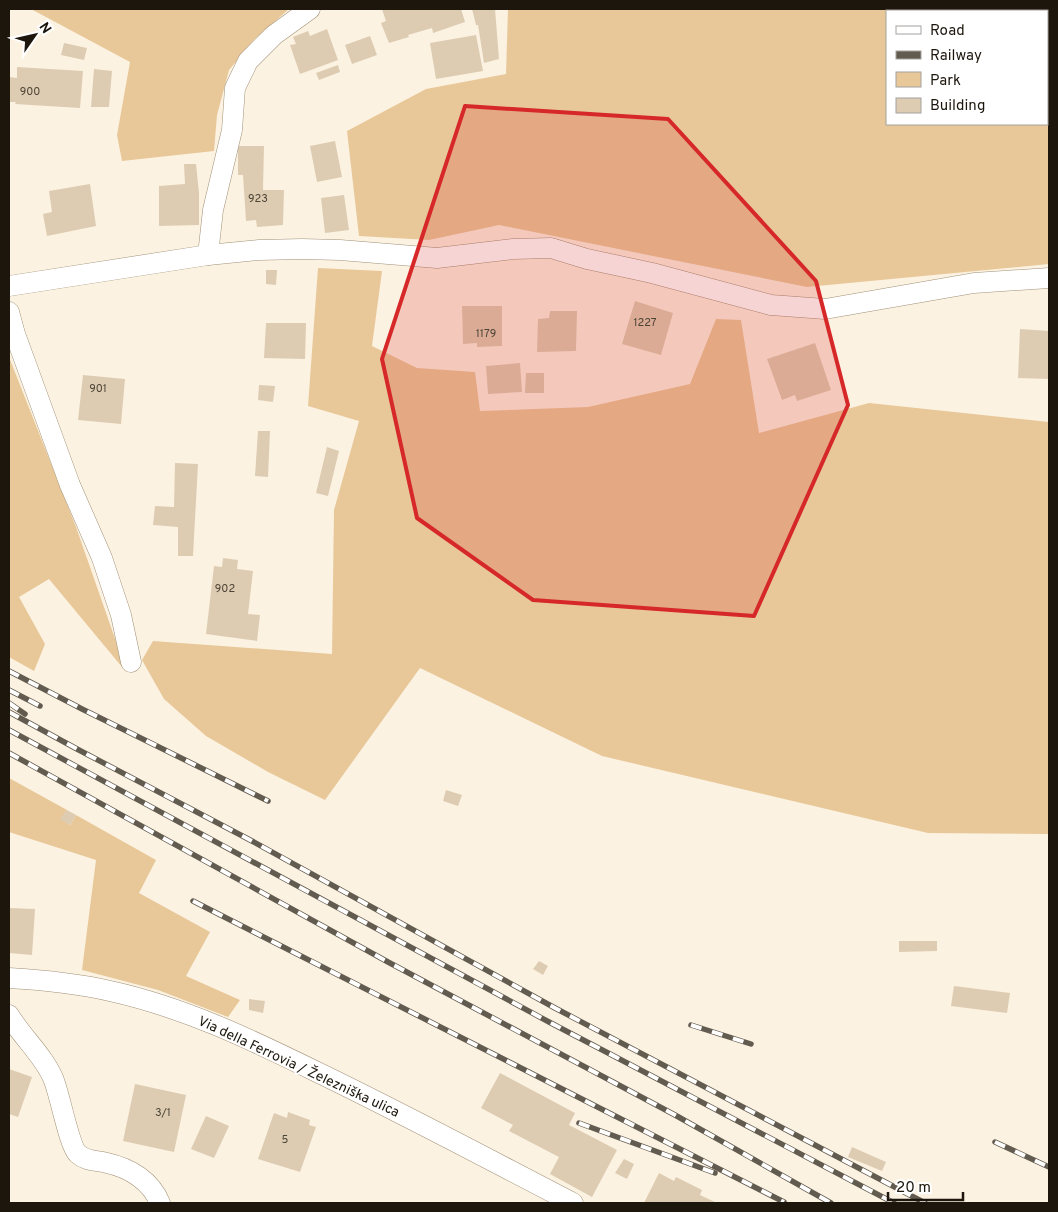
<svg xmlns="http://www.w3.org/2000/svg" width="1058" height="1212" viewBox="0 0 1058 1212" font-family="Overpass,sans-serif">
<style>
.green{fill:#e8c899;fill-rule:evenodd}
.building{fill:#ddccb2}
.lines{fill:none;stroke-linecap:round;stroke-linejoin:round}
.street-casing{stroke:#a29279;stroke-width:21}
.street{stroke:#fff;stroke-width:20}
.rail-casing{stroke:#625b4f;stroke-width:5.5}
.rail{stroke:#fff;stroke-width:4;stroke-dasharray:11;stroke-linecap:butt}
.marked{fill:#d62828;fill-opacity:0.2;stroke:#d62828;stroke-width:4;stroke-linejoin:round}
.labels{text-anchor:middle;stroke-width:4;stroke-linejoin:round;paint-order:stroke}
.number-label{font-size:11px;fill:#4c4436}
.street-label{font-size:14px;fill:#1c160c;stroke:#fff}
</style>
<rect width="100%" height="100%" fill="#fcf2e2"/>
<g class="green">
<polygon points="31,9 289,9 255,39 229,70 217,115 214,151 122,161 117,135 130,62"/>
<path d="M508,9h541v255l-242,23 -308,-62 -70,15 -70,-4 -12,-105 79,-42 80,-15zM1047,11v113h-160v-113z"/>
<polygon points="318,268 382,271 372,346 417,368 475,372 480,411 588,407 690,384 716,319 741,320 759,433 869,403 1049,422 1049,834 928,833 602,756 420,668 325,800 268,772 206,736 164,699 142,660 153,641 332,654 334,510 359,421 308,406"/>
<polygon points="9,357 76,527 127,673 49,579 19,597 45,644 34,671 9,657"/>
<polygon points="9,778 67,810 61,819 70,825 76,815 156,860 139,893 210,932 186,976 240,1000 228,1017 158,990 82,970 96,860 9,832"/>
</g>
<g class="building">
<polygon points="382,9 461,9 465,22 433,33 432,28 408,35 409,37 389,43 381,23 386,21"/>
<polygon points="472,9 495,9 499,59 484,63 478,25 476,25"/>
<polygon points="327,29 338,60 300,74 290,45 296,44 293,37 308,31 310,36"/>
<polygon points="476,35 483,71 436,79 430,43"/>
<polygon points="370,36 377,55 352,64 345,45"/>
<polygon points="64,43 87,48 84,60 61,55"/>
<polygon points="338,65 340,72 319,80 316,73"/>
<polygon points="17,67 83,71 80,108 15,104 16,102 9,102 9,77 17,78"/>
<polygon points="94,69 112,71 109,107 91,107"/>
<polygon points="335,141 342,177 317,182 310,146"/>
<polygon points="238,146 264,146 263,190 284,190 283,225 257,227 256,220 246,221 243,175 238,175"/>
<polygon points="184,164 196,164 199,193 199,225 159,226 159,186 185,184"/>
<polygon points="90,184 96,226 47,236 43,214 52,212 49,191"/>
<polygon points="344,195 349,230 325,233 321,198"/>
<polygon points="266,270 277,270 276,285 266,284"/>
<polygon points="635,301 673,313 661,355 622,344"/>
<polygon points="462,306 502,306 502,346 477,347 477,343 463,344"/>
<polygon points="550,311 577,311 576,351 537,352 538,319 549,318"/>
<polygon points="266,323 306,323 305,359 264,358"/>
<polygon points="1020,329 1049,331 1049,379 1018,378"/>
<polygon points="815,343 831,390 797,401 795,395 782,400 767,359"/>
<polygon points="520,363 522,392 488,394 486,366"/>
<polygon points="526,373 544,373 544,393 525,393"/>
<polygon points="83,375 125,379 121,424 78,420"/>
<polygon points="259,385 275,386 273,402 258,400"/>
<polygon points="258,431 270,431 268,477 255,476"/>
<polygon points="327,447 339,451 328,496 316,493"/>
<polygon points="175,463 198,464 193,556 178,556 178,527 153,525 155,506 174,507"/>
<polygon points="223,558 238,560 237,569 253,571 248,614 260,615 257,641 206,634 214,566 222,567"/>
<polygon points="446,790 462,795 458,806 443,801"/>
<polygon points="67,810 76,815 70,825 60,819"/>
<polygon points="9,908 35,909 32,955 9,953"/>
<polygon points="899,941 937,941 937,951 899,952"/>
<polygon points="539,961 548,966 543,975 533,969"/>
<polygon points="954,986 1010,993 1007,1013 951,1006"/>
<polygon points="249,999 265,1001 263,1013 249,1010"/>
<polygon points="9,1069 32,1077 18,1117 9,1114"/>
<polygon points="500,1073 575,1113 569,1125 617,1150 592,1197 550,1174 559,1157 509,1131 513,1125 481,1108"/>
<polygon points="135,1084 186,1095 174,1152 123,1141"/>
<polygon points="288,1112 310,1120 309,1125 316,1127 300,1172 258,1159 274,1113 287,1118"/>
<polygon points="206,1116 229,1126 214,1158 191,1149"/>
<polygon points="852,1147 886,1162 882,1171 848,1157"/>
<polygon points="624,1159 634,1164 627,1179 615,1173"/>
<polygon points="659,1173 674,1181 676,1177 702,1190 700,1195 717,1203 644,1203"/>
</g>
<g class="lines">
<defs>
<g id="street">
<polyline points="208,255 213,210 232,130 235,88 248,61 274,35 310,9"/>
<polyline points="9,286 208,255 259,250 302,249 340,250 437,258 513,249 551,248 587,259 652,273 771,305 825,309 974,283 1049,278"/>
<polyline points="9,312 15,334 70,485 102,558 121,615 131,662"/>
<path d="M9,978c34,2 67,5 101,13 73,16 140,48 207,81 87,42 171,87 256,131"/>
<path d="M9,1015c13,22 34,40 44,63 7,16 16,68 25,76 9,8 19,6 29,9 23,5 44,18 53,40"/>
</g>
</defs>
<use href="#street" class="street-casing"/>
<use href="#street" class="street"/>
<defs>
<g id="rail">
<polyline points="9,671 82,709 268,801"/>
<polyline points="9,690 40,706"/>
<polyline points="9,703 25,714"/>
<polyline points="9,712 77,749 252,841 555,1008 925,1203"/>
<polyline points="9,730 549,1022 894,1203"/>
<polyline points="9,753 388,962 675,1115 831,1203"/>
<polyline points="193,901 784,1202"/>
<polyline points="691,1025 751,1044"/>
<polyline points="579,1123 715,1173"/>
<polyline points="995,1142 1049,1167"/>
</g>
</defs>
<use href="#rail" class="rail-casing"/>
<use href="#rail" class="rail"/>
</g>
<path class="marked" d="M465,106l203,13 148,162 32,124 -94,211 -221,-16 -116,-82 -35,-159z"/>
<g class="labels">
<g class="number-label">
<text x="30" y="95">900</text>
<text x="258" y="202">923</text>
<text x="645" y="326">1227</text>
<text x="486" y="337">1179</text>
<text x="98" y="392">901</text>
<text x="225" y="592">902</text>
<text x="163" y="1116">3/1</text>
<text x="285" y="1143">5</text>
</g>
<g class="street-label">
<text transform="translate(299 1066) rotate(25)" y="5">Via della Ferrovia / Železniška ulica</text>
</g>
</g>
<rect width="1058" height="1212" fill="none" stroke="#1c160c" stroke-width="20"/>
<rect x="886" y="10" width="162" height="115" fill="#ffffff" stroke="#a4a29e"/>
<rect x="896" y="26" width="25" height="8" fill="#ffffff" stroke="#a4a29e"/>
<text x="930" y="35" font-size="15" fill="#1c160c">Road</text>
<rect x="896" y="51" width="25" height="8" fill="#625b4f" stroke="#a4a29e"/>
<text x="930" y="60" font-size="15" fill="#1c160c">Railway</text>
<rect x="896" y="72" width="25" height="15" fill="#e8c899" stroke="#a4a29e"/>
<text x="930" y="85" font-size="15" fill="#1c160c">Park</text>
<rect x="896" y="98" width="25" height="15" fill="#ddccb2" stroke="#a4a29e"/>
<text x="930" y="110" font-size="15" fill="#1c160c">Building</text>
<g transform="translate(35 35) rotate(56)" stroke="#ffffff" stroke-width="4" paint-order="stroke">
<path d="M0-4L9 19L0 12L-9 19Z" fill="#1c160c"/>
<text y="-8" font-size="14" font-weight="bold" text-anchor="middle" fill="#1c160c">N</text>
</g>
<path d="M888 1192v8h75v-8" fill="none" stroke="#1c160c" stroke-width="2.5"/>
<text x="896" y="1192" font-size="15" fill="#1c160c" stroke="#ffffff" stroke-width="4" paint-order="stroke">20 m</text>
</svg>
